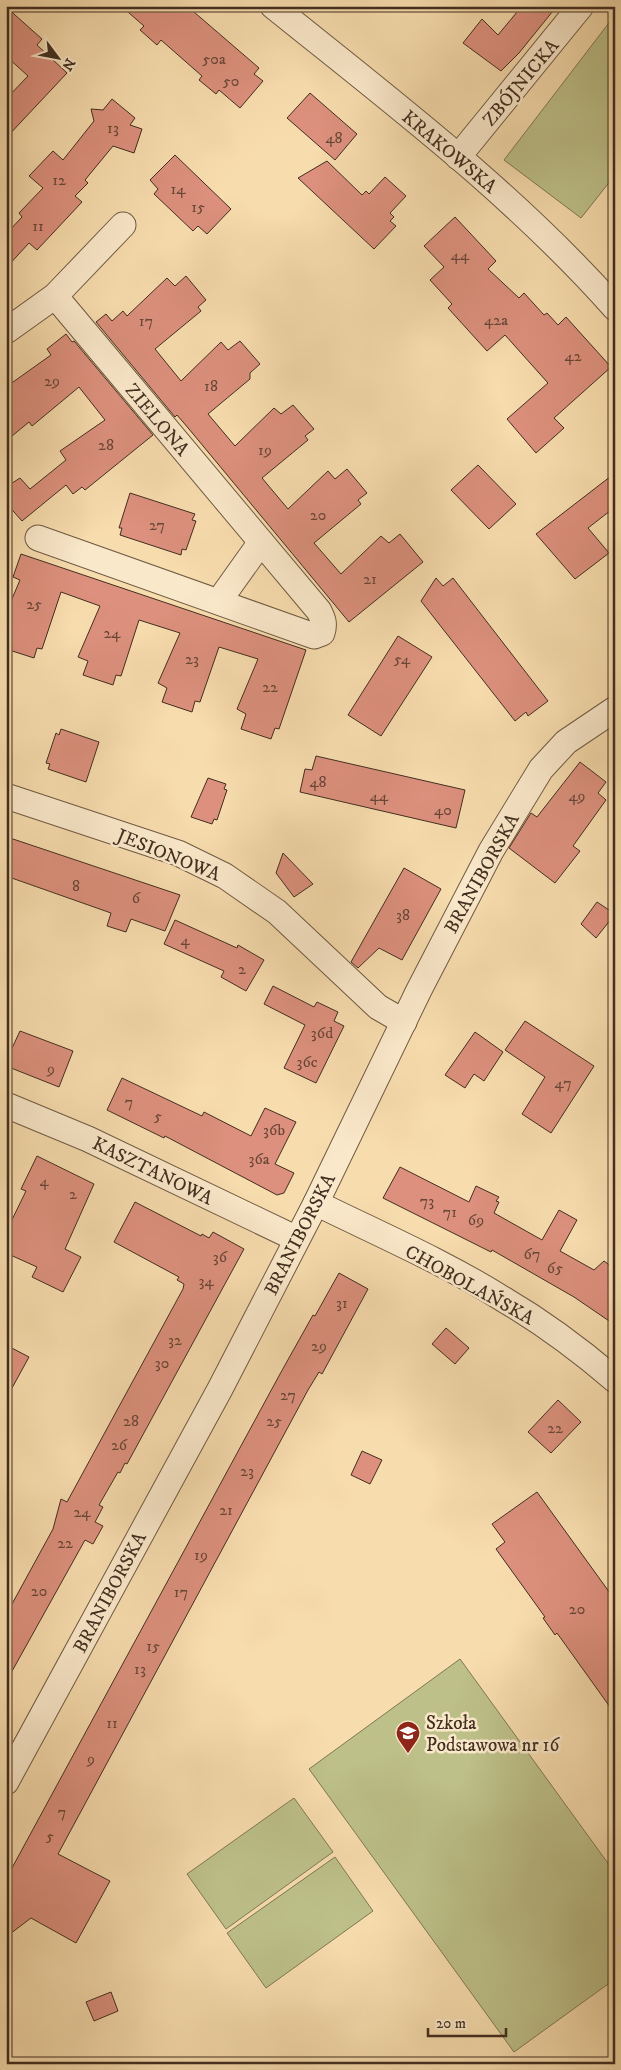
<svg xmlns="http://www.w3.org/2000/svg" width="621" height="2070" viewBox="0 0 621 2070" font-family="'IM FELL DW Pica',serif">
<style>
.green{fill:#bdc089;stroke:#807754}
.building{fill:#dc907d;stroke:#422e20}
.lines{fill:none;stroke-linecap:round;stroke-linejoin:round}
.street-casing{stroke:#6f5a43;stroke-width:27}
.street{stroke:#fae8ca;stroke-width:25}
.labels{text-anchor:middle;stroke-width:5;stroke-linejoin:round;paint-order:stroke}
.number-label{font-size:16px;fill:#684637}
.street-label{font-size:19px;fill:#422e20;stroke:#fae8ca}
.poi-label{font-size:19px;fill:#422e20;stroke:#fae8ca;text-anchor:start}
</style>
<rect width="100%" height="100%" fill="#f7dcad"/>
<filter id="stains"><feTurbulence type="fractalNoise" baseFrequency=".004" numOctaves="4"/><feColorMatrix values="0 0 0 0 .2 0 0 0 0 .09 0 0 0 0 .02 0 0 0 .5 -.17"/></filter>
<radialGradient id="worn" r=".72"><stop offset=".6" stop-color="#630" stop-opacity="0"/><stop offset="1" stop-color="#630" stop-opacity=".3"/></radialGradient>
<g class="green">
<polygon points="615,15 615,175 581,218 504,160"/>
<polygon points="460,1659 615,1873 615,1979 514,2052 309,1769"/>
<polygon points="294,1798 333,1852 226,1929 187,1874"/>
<polygon points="335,1857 373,1911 266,1988 227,1933"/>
</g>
<g class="building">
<polygon points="121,6 187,6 259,68 254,74 263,81 240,108 219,90 216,94 199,80 202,76 161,40 157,45 140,30 144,26"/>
<polygon points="522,6 557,6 519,53 501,71 463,43 482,19 498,35"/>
<polygon points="6,7 42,39 37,45 67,73 6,138 6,99 28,76 6,56"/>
<polygon points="310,93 357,134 335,160 287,118"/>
<polygon points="112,99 135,118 130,125 142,129 134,153 113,146 85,180 88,183 75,196 82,202 37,250 29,243 6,268 6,234 22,217 19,213 43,188 29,176 53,151 63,160 94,121 91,109 103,110"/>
<polygon points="175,155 231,209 207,234 198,226 193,231 154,194 158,189 150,180"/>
<polygon points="327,161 362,195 366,191 369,194 385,177 406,196 390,213 394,217 390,221 396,226 374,249 298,178"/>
<polygon points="455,217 496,261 488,269 519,298 524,293 544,315 547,313 558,325 566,317 611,367 554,418 564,428 536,453 507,419 548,383 505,335 487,351 448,308 452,304 430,280 444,267 424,246"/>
<polygon points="186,276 206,300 198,307 201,311 155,349 181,381 221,342 228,350 240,341 260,364 250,373 250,379 208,414 235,446 274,408 281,414 293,405 314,429 305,436 308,440 262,478 288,509 328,471 335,479 347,469 367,493 358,500 361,504 314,543 341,574 381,536 389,543 400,534 423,562 349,622 189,429 177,415 175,417 96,322 106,314 112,321 123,311 127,316 167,278 175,286"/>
<polygon points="66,334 72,342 74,341 153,435 85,490 82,487 73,494 66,485 22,521 6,503 6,487 20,478 30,489 66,460 60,451 105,420 79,387 32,426 29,422 6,441 6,387 51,355 47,349"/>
<polygon points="478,465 516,504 489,529 451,490"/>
<polygon points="615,473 615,507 588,528 609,553 575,579 536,534"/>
<polygon points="130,493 195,514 192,520 196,521 186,550 182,549 181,555 120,535 122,528 119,528"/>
<polygon points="21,554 306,650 279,729 275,728 271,739 241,729 246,714 237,709 258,659 219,647 200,702 195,701 192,712 162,702 167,688 158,683 180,633 139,620 121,676 116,675 113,685 83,675 88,661 78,657 100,606 61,592 42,649 37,648 34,658 6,649 6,613 20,580 13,577"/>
<polygon points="436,578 443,586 453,578 548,701 528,716 526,712 515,721 421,601"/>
<polygon points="398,636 432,657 381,736 348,715"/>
<polygon points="61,729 99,742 86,782 48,769 50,764 46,763 56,733 59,735"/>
<polygon points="316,756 465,790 456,828 300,792 305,769 312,770"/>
<polygon points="580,762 606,782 598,793 606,800 573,846 580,851 555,883 509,848 531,813 537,817"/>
<polygon points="208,778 226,784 224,789 227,790 217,820 214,819 212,824 191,817"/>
<polygon points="10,838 180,895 165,931 131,919 126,932 107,926 111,913 6,876 6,850"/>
<polygon points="283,853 313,884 294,897 276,873"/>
<polygon points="404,868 441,889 402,960 379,948 358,968 351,962"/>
<polygon points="597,902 615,914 596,938 581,924"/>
<polygon points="175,920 237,948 238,945 264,960 246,991 221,977 224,971 164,944"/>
<polygon points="273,986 314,1007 317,1002 338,1012 334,1021 344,1026 316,1083 284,1068 305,1025 264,1004"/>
<polygon points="525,1021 594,1066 551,1133 522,1114 545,1077 505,1050"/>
<polygon points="20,1031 73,1051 59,1087 6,1066 6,1061"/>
<polygon points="475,1032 503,1052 484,1081 474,1074 465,1088 445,1075"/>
<polygon points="122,1078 202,1116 204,1112 251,1136 265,1108 296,1122 275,1164 294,1173 284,1193 277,1195 165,1136 164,1138 107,1110"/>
<polygon points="37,1156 94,1184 65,1249 81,1257 63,1292 32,1277 37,1267 6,1253 6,1232 26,1191 21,1189"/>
<polygon points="400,1167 469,1202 476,1186 499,1197 496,1201 499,1202 494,1213 542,1240 559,1210 577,1220 560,1251 594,1270 604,1261 615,1269 615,1325 574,1297 492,1250 491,1252 383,1198"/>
<polygon points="135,1202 201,1236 202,1234 209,1238 213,1232 244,1249 127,1464 125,1463 120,1473 118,1472 99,1505 103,1507 95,1522 103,1526 93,1544 85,1540 6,1682 6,1615 53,1529 61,1499 67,1502 183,1289 184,1284 177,1280 179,1277 114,1242"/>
<polygon points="339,1273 368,1289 322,1374 319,1372 308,1390 58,1854 110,1881 76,1943 31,1918 6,1937 6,1879 280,1374 313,1315 315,1316"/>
<polygon points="446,1328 469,1348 455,1364 432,1344"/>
<polygon points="6,1345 29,1357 6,1399"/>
<polygon points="558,1400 581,1422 551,1453 528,1432"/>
<polygon points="362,1451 382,1460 370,1484 351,1475"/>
<polygon points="537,1492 615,1600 615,1714 557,1633 555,1635 543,1618 545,1617 496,1549 505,1542 492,1524"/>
<polygon points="111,1992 118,2011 94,2021 86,2002"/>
</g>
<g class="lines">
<defs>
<g id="street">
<path d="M273,6c118,95 241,188 342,302"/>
<polyline points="458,157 581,6"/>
<polyline points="6,331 55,296 123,225"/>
<path d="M38,538l276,98 8,-3c3,-9 1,-14 -3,-22l-264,-315"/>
<polyline points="219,601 261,542"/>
<polyline points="6,796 178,853 225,876 277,912 378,1007 404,1022"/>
<polyline points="6,1105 88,1139 297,1239"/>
<path d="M316,1203c63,31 128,59 187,96 39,23 77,51 112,81"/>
<polyline points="6,1782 220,1389 316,1203 419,990 491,851 541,769 566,742 615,709"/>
</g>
</defs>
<use href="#street" class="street-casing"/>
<use href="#street" class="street"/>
</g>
<defs>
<symbol id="school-pin" viewBox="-11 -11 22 30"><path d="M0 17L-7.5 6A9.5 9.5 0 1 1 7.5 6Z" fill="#8f2418" stroke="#fae8ca"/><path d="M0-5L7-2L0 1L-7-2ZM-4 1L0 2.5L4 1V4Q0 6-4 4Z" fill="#fff"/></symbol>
</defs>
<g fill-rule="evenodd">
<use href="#school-pin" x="394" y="1719" width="28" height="38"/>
</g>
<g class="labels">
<g class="number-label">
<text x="214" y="64">50a</text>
<text x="231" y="86">50</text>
<text x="113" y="133">13</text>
<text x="334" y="143">48</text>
<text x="59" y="185">12</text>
<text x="178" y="194">14</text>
<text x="198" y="212">15</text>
<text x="38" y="231">11</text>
<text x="460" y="260">44</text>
<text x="496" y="325">42a</text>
<text x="146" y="326">17</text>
<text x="573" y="361">42</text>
<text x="52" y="386">29</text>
<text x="211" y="391">18</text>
<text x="106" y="450">28</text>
<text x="265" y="455">19</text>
<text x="318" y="520">20</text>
<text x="157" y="530">27</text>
<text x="370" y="584">21</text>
<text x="34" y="609">25</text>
<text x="112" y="638">24</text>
<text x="192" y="664">23</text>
<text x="402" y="664">54</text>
<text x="270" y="692">22</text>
<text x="318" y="787">48</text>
<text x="379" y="801">44</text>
<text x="577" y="801">49</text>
<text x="443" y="815">40</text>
<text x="76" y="891">8</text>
<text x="136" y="903">6</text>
<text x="403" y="920">38</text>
<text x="185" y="945">4</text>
<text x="242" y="974">2</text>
<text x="322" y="1038">36d</text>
<text x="307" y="1067">36c</text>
<text x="51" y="1074">9</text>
<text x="563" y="1088">47</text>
<text x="129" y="1107">7</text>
<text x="158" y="1121">5</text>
<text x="274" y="1135">36b</text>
<text x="259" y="1164">36a</text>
<text x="44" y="1186">4</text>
<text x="73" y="1199">2</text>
<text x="427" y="1206">73</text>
<text x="450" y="1217">71</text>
<text x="476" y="1225">69</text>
<text x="532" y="1259">67</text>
<text x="220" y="1262">36</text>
<text x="555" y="1273">65</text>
<text x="206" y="1286">34</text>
<text x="342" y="1308">31</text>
<text x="175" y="1345">32</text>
<text x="319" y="1351">29</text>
<text x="162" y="1368">30</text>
<text x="288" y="1400">27</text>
<text x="131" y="1426">28</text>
<text x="274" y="1426">25</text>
<text x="555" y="1433">22</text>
<text x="119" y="1450">26</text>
<text x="247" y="1476">23</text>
<text x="226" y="1515">21</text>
<text x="82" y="1517">24</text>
<text x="65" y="1548">22</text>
<text x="201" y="1560">19</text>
<text x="39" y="1596">20</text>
<text x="181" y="1597">17</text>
<text x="577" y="1614">20</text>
<text x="153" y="1651">15</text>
<text x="140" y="1674">13</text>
<text x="112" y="1728">11</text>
<text x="91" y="1764">9</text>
<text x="62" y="1817">7</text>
<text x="50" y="1841">5</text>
</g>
<g class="street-label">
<text transform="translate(520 82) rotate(-50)" y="7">ZBÓJNICKA</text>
<text transform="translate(450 151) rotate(40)" y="7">KRAKOWSKA</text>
<text transform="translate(158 419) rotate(50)" y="7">ZIELONA</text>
<text transform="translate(169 854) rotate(22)" y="7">JESIONOWA</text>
<text transform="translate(481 873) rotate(-61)" y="7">BRANIBORSKA</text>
<text transform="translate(153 1170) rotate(26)" y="7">KASZTANOWA</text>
<text transform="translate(299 1234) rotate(-63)" y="7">BRANIBORSKA</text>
<text transform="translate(470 1284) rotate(29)" y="7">CHOBOLAŃSKA</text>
<text transform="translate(109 1592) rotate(-62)" y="7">BRANIBORSKA</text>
</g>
<g class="poi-label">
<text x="426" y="1729">Szkoła<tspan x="426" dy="22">Podstawowa nr 16</tspan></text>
</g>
</g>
<rect width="621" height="2070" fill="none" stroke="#f7dcad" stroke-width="25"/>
<rect x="8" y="8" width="606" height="2055" fill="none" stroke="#422e20" stroke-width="2.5"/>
<rect x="12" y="12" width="596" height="2045" fill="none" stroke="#422e20"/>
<g transform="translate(58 58) rotate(122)" stroke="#fae8ca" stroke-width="4" paint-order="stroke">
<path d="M0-4L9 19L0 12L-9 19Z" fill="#422e20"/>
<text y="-8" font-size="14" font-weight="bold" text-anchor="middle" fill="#422e20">N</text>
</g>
<path d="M428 2028v8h78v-8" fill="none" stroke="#422e20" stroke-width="2.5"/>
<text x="436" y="2028" font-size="15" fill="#422e20" stroke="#fae8ca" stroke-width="4" paint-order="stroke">20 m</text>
<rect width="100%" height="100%" filter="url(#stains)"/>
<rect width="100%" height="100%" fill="url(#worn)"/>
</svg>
